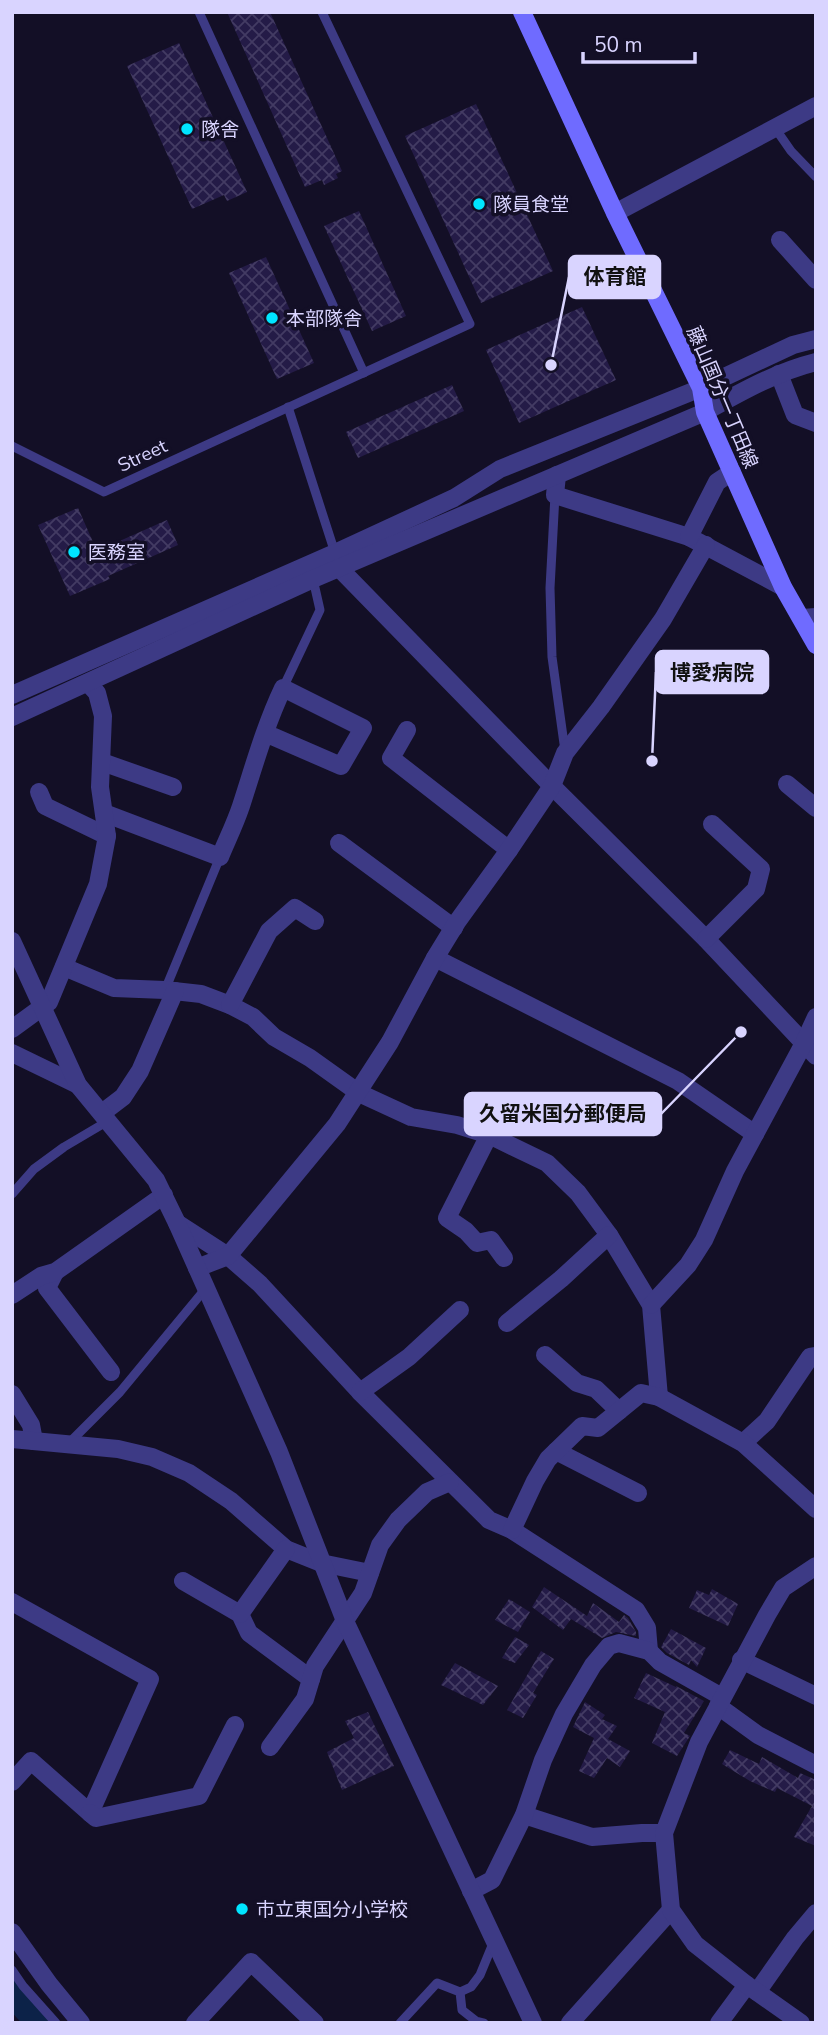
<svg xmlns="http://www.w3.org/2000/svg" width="828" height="2035" viewBox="0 0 828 2035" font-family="'Nunito Sans','Noto Sans JP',sans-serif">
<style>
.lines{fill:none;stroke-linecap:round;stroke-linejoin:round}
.river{stroke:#0c2248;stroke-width:26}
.building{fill:url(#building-cross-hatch)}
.service{stroke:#3d3a85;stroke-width:9}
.minor{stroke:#3d3a85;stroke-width:18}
.tertiary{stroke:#3d3a85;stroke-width:18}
.secondary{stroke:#6f6bff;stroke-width:18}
.poi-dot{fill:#00e5ff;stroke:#130f26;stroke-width:2.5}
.labels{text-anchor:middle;stroke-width:7;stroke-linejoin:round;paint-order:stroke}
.poi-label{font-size:19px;fill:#d9d4ff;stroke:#130f26;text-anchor:start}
.street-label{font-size:19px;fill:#d9d4ff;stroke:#130f26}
.leader{fill:none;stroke:#d9d4ff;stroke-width:2.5}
.callout-dot{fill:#d9d4ff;stroke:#130f26;stroke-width:2.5}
.callout{fill:#d9d4ff;stroke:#d9d4ff;stroke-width:2.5}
.callout-label{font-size:21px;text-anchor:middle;font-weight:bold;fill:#111}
</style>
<defs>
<pattern id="building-cross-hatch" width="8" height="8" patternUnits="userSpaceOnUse" patternTransform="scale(1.75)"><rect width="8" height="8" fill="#241b47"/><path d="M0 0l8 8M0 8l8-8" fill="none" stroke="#433b63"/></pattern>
</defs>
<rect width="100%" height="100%" fill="#130f26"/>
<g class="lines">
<polyline class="river" points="12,1993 39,2023"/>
</g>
<g class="building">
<polygon points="227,12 270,12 342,171 336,174 338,178 324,185 322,180 305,187"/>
<polygon points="179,43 247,192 227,201 224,195 192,209 127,66"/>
<polygon points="476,104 553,271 481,303 405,136"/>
<polygon points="359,211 406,316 372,331 324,226"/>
<polygon points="266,257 314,363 277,379 229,273"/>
<polygon points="582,307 616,380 519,423 486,350"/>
<polygon points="452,385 464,411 358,458 346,432"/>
<polygon points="78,508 97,551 167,520 178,545 108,576 110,579 70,596 38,525"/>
<polygon points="544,1587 587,1616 593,1603 619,1622 624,1615 628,1618 636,1632 636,1636 616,1632 602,1638 571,1619 563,1630 532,1607"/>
<polygon points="712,1589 738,1604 728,1626 689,1608 697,1590 709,1595"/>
<polygon points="509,1599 530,1612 518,1632 495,1620"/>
<polygon points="671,1629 706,1648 697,1667 691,1660 689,1665 667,1653 661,1647"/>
<polygon points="515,1637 529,1645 515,1663 502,1658"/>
<polygon points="541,1651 554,1659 533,1693 537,1695 523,1718 507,1710"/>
<polygon points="455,1663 498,1686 483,1705 441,1685"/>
<polygon points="646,1673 676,1687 676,1686 704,1701 684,1733 690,1736 677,1756 652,1743 665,1712 634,1698"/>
<polygon points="585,1702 605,1715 602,1719 617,1726 608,1739 630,1751 620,1767 607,1758 594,1778 579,1771 594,1738 573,1727"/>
<polygon points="368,1712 394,1766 342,1790 327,1752 354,1738 345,1721"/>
<polygon points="730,1750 759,1764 762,1757 798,1778 800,1773 816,1780 816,1846 794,1837 812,1806 777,1788 775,1792 750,1781 722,1764"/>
</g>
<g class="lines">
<g class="service">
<polyline points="199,12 364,373"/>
<polyline points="775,128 791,151 816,177"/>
<polyline points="288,407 336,556"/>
<polyline points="12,446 104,492 470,324 322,12"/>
<polyline points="555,495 550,588 552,657 565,751"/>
<polyline points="283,688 320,610 313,579"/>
<polyline points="165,990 220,857"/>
<polyline points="12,1194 34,1169 64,1147 108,1121"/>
<polyline points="68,1444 120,1392 206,1288"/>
<polyline points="12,1970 23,1986 56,2023"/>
<polyline points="460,1992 471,1987 480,1975 494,1941"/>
<polyline points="400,2023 437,1983 460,1992 462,2010 476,2021 484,2023"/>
</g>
<g class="minor">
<polyline points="615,213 816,106"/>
<polyline points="780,240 816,280"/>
<polyline points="557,475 555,495 689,537 783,587"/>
<polyline points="689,537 717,482 732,472"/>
<polyline points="340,569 552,786 706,939 816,1056"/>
<polyline points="802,618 816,617"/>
<polyline points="407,730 391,758 509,850"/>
<polyline points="102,762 173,787"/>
<polyline points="787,784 816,808"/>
<polyline points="39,792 45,806 107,836"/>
<path d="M104,813l116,44c7,-17 15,-33 21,-51 13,-40 24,-80 42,-118l80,40 -22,38 -76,-33"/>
<polyline points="339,843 454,928"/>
<polyline points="706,939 756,889 761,869 712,824"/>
<polyline points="435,958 678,1081 755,1134"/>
<polyline points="64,967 114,988 165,990 201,994 230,1005 253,1017 274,1037 310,1058 359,1093 411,1117 457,1125 489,1135 547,1163 578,1193 609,1235 651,1305 659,1397"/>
<polyline points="230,1005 269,931 295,908 315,921"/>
<polyline points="12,1029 49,1002 98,884 107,836 100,787 103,716 97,693 88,683"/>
<polyline points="12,1053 78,1085"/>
<polyline points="102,1113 123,1097 140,1071 175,991"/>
<polyline points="489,1135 447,1218 466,1231 477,1243 491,1240 504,1258"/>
<polyline points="177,1223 228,1256 260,1284 360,1392 489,1520 512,1530 636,1610 647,1628 649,1651"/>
<polyline points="197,1268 228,1256 337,1124 390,1042 435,958 457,922 509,850 552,786 565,753 601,707 663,619 706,545"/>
<polyline points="55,1272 47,1288 111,1372"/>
<polyline points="12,1295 41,1276 55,1272 164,1195"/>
<polyline points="651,1305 688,1265 704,1240 735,1171 804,1043 816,1017"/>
<polyline points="507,1323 561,1279 609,1235"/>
<polyline points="545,1355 577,1383 596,1389 619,1411"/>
<polyline points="360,1392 409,1357 460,1310"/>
<polyline points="12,1394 31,1425 34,1441"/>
<polyline points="12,1439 118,1449 152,1457 189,1473 231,1501 286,1549 321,1563 370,1573"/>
<polyline points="743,1443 767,1421 810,1357 816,1356"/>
<polyline points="556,1451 638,1493"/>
<polyline points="512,1530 535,1481 548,1459 582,1426 598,1428 641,1393 659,1397 743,1443 816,1509"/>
<polyline points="183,1581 240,1614 249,1633 311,1679"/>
<polyline points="12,1602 150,1679 90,1813 31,1761 12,1782"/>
<polyline points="240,1614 286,1549"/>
<polyline points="741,1660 816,1696"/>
<polyline points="718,1706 758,1735 816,1765"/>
<polyline points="270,1747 305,1699 315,1666 363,1593 380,1545 398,1520 427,1492 450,1482"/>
<polyline points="90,1813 96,1818 199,1796 235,1725"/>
<polyline points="524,1815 592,1837 642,1833 664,1833"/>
<polyline points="471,1891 492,1880 524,1815 543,1760 564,1714 593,1665 609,1646 619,1643 649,1651 660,1662 722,1697"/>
<polyline points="12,1932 49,1984 81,2023"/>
<polyline points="757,1992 795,1938 816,1913"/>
<polyline points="195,2023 251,1962 315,2023"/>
<polyline points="570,2023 671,1910"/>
<polyline points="719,2023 747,1985"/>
<polyline points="801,2023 747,1985 695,1944 671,1910 664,1833 699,1742 767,1615 783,1588 816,1566"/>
</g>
<g class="tertiary">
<polyline points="779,374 795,415 816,423"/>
<polyline points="12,695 335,553 454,498 500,469 701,388 793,345 816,339"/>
<path d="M12,717l301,-138 392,-167c36,-20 71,-40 111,-50"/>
<polyline points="12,941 78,1085 156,1180 177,1223 279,1452 345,1621 533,2023"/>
</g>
<polyline class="secondary" points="522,12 615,213 701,388 705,412 783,587 816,645"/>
</g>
<g class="poi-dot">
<circle cx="187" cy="129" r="7"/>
<circle cx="479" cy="204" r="7"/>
<circle cx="272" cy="318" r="7"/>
<circle cx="74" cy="552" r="7"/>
<circle cx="242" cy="1909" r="7"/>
</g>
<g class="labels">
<g class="poi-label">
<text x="201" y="136">隊舎</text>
<text x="493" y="211">隊員食堂</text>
<text x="286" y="325">本部隊舎</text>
<text x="88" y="559">医務室</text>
<text x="256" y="1916">市立東国分小学校</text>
</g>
<g class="street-label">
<text transform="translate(723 397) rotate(67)" y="7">藤山国分一丁田線</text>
<text transform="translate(142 455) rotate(-25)" y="7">Street</text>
</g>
</g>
<path class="leader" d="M551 365L569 277M652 761L656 672M741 1032L661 1114"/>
<g class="callout-dot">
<circle cx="551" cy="365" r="7"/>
<circle cx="652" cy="761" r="7"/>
<circle cx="741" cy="1032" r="7"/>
</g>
<g class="callout">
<rect x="569" y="256" width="91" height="42" rx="7"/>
<rect x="656" y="651" width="112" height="42" rx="7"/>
<rect x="465" y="1093" width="196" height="42" rx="7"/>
</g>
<g class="callout-label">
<text x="615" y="284">体育館</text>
<text x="712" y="680">博愛病院</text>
<text x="563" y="1121">久留米国分郵便局</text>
</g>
<rect width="828" height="2035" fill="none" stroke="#d9d4ff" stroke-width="28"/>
<path d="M583 52v10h112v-10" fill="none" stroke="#d9d4ff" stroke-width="3.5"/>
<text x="594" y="52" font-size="21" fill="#d9d4ff" stroke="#130f26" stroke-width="5" paint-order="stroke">50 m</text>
</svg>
